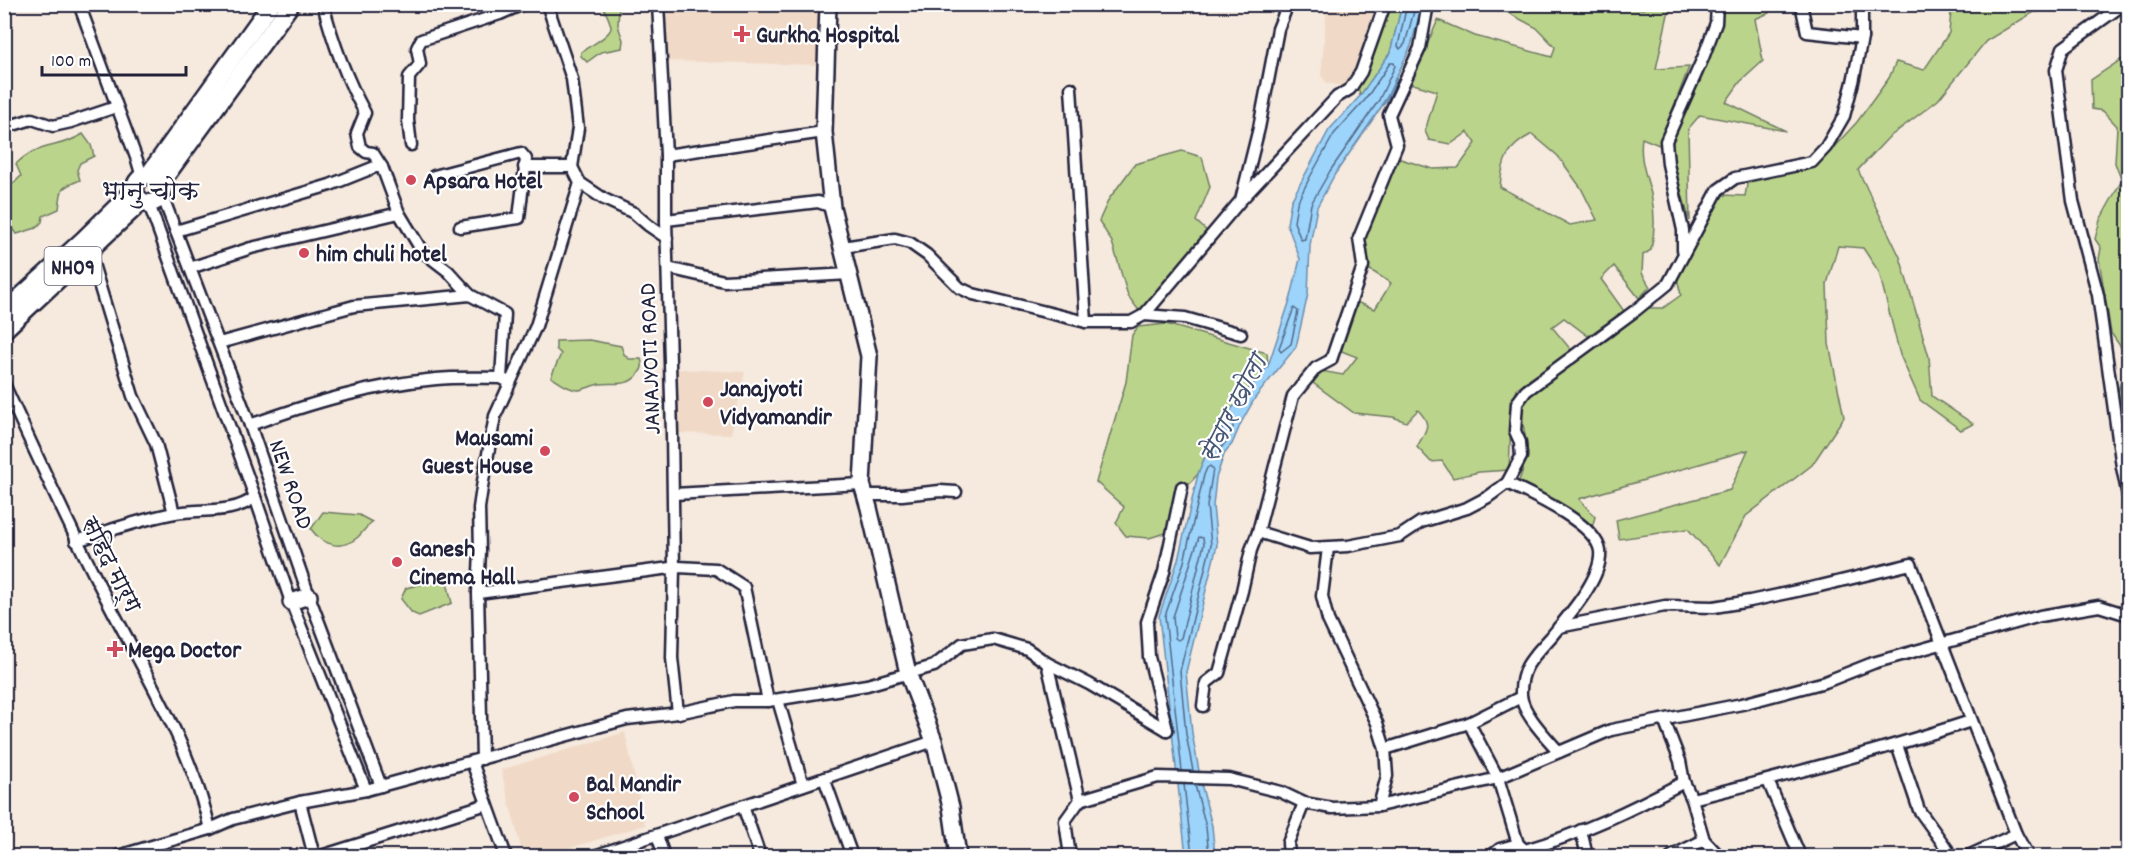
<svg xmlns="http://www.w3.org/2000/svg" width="2133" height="861" viewBox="0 0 2133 861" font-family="Dekko,'Playpen Sans Deva',sans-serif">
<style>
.built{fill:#f0dac7}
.green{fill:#bbd48b;stroke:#6e7b63;stroke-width:1.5;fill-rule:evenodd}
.water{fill:#9cd4fb;stroke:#6b8dae;stroke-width:1.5}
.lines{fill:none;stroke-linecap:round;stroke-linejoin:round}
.shore{stroke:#536988;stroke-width:1.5}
.stream{stroke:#6b8dae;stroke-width:3}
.street-casing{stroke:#22223b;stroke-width:15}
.secondary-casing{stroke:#22223b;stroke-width:20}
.primary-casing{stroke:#22223b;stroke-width:21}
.street{stroke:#fff;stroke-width:10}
.secondary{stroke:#fff;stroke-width:15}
.primary{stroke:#fff;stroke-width:16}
.poi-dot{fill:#d1495b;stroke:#fff;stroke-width:2}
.labels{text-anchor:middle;stroke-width:4.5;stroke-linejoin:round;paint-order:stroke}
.shield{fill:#fff;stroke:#646476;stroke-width:1.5}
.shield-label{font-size:22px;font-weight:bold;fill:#22223b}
.poi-label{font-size:24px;font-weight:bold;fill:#22223b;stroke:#fff;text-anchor:start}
.street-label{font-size:24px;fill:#22223b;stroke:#fff}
.neighbourhood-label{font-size:26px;fill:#22223b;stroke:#fff}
.water-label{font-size:26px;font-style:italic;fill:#475775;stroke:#fff}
</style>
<rect width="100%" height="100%" fill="#f6e9de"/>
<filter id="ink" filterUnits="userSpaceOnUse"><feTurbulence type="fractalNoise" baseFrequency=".0167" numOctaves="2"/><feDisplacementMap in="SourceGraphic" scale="12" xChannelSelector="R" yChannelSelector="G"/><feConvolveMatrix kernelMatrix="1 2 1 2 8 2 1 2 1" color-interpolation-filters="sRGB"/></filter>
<g filter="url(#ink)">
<g class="built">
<polygon points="697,5 820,5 817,65 666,61 665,7"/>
<polygon points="1327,5 1381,5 1356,78 1348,87 1327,83 1321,76"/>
<polygon points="678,369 745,372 731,434 677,433"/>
<polygon points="625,732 645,825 544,856 523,856 501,770"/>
</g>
<g class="green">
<path d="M1606,4l37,5v-4h27l-14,64 33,-2 -30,78 -17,-7c-3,21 4,36 9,56 4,18 4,38 0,56l-8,5 -1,18 8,14 -11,11 -25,-32 -13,13 23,32 -36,25 -24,-18 -12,9 20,24 -55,37 -6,34 -2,48 -30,2 -26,6 -11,-17 -11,1 -14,-15c9,-18 16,-21 1,-37l-12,12 -13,-5 -39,-4 -41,-30 8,-12 22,4 14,-18 -18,-7 17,-48 19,7 16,-26 -24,-15 -3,-28 33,-82 36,11 25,-1 18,-25 -8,-11 -17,12 -22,-4 -4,-9 12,-40 -27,-8 28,-63 37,16 77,21 3,-10 -18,-19 -44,-23zM1532,134l26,22 23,32 16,32 -27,5 -70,-38c2,-27 7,-40 32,-53z"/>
<path d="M602,5h17l-1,21 5,14 -1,8 -21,4 -14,10 -6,-6v-4c7,-5 29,-16 30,-24 0,-7 -6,-17 -9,-23z"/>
<polygon points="1381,5 1402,5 1390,53 1360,96 1356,78"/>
<polygon points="1721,5 1768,5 1769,13 1755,19 1763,61 1740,82 1726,102 1786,131 1700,115 1688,129 1690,221 1669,150 1717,38"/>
<path d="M1915,5h166l-47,7 -48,29 -48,59 -50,38 -30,32 42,87 29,100 3,39 41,28 -12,6 -41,-30 -20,-45 -21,-83 -16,-24 -25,-2 -11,38 2,60 15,73 -32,48 -66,51 -26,49 -32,-36 -69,10 -3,-19 114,-30 18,-40 -169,49 16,18 -4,14c-22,-21 -45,-37 -72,-50l9,-27 -8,-49 17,-17 76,-52 34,-28h16l18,-13 -4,-17 46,-83 22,1 3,-17 71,-16 38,-41 32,-44 7,-16 28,8 25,-37 2,-21 -36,-5z"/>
<polygon points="2128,55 2128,483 2126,478 2124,415 2117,397 2127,356 2111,333 2099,259 2101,248 2095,239 2100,220 2122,180 2115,163 2117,126 2103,111 2092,109 2091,80"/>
<path d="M83,134l8,11 3,11 -14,7 -3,7 3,10c-20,9 -18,5 -21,29l-16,7 -1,6 -6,6 -19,6 -7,-10 -5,2v-40l9,-3 7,-7 -5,-12c22,-22 44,-15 67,-30z"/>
<path d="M1182,151l20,6 8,30 -14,34 14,13c-23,27 -49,50 -70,78l-12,-16 -16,-54 -13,-21 10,-22 26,-35z"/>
<polygon points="1166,324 1267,353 1268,366 1218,425 1198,474 1187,486 1179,529 1149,538 1126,536 1116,523 1124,507 1096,482 1126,382 1132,335 1138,327"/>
<path d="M589,340l32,6 3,8 5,5h12c2,6 2,9 -2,14 -11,15 -23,9 -39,11 -8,1 -15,6 -23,6 -10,-1 -18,-8 -26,-13l10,-23 -5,-5v-8z"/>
<path d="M323,512l36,3 13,7c-6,5 -9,10 -14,15 -16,14 -35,9 -47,-8z"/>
<polygon points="446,578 452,603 419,616 412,613 401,599 406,588"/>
</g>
<polygon class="water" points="1402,5 1422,5 1411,46 1384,103 1335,174 1317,207 1310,245 1308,294 1296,347 1255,398 1241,423 1232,444 1225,452 1216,478 1213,506 1217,545 1186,672 1192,733 1202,787 1212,826 1215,856 1186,856 1159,616 1178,560 1198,474 1218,425 1268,366 1291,297 1300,259 1287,224 1291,201 1329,130 1360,96 1390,53"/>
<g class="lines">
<g class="shore">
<polyline points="1407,4 1398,46 1400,49 1405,44 1416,4"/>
<polygon points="1390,63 1394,63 1395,66 1379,100 1330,171 1311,204 1305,239 1301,240 1294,222 1297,203 1310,177 1334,134 1365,100"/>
<polygon points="1294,308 1298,311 1291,344 1281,352 1279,348"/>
<path d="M1229,421h4c2,8 -6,20 -12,27h-3l-2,-3 7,-17z"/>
<polygon points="1199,537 1203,538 1204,544 1181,638 1178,640 1175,638 1173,617"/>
<polyline points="1182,771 1165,616 1184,562 1204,475 1207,468 1210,466 1213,469 1207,506 1211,545 1180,671 1186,734 1193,771"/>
<polyline points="1184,784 1192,856"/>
<polyline points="1195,785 1206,827 1209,856"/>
</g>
<polyline class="stream" points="1383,104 1391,93 1396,78"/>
<defs>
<g id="street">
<polyline points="79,4 137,160 142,177"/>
<path d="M323,4c10,39 23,74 42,109l-8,20 3,14 6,5 7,1 9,14 17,46 23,38 26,20 22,24"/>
<polyline points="658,4 666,155 666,220 672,434 674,568 672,658 678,713"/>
<polyline points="1801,4 1807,32 1862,38"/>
<polyline points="2124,4 2063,48 2056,70 2073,201 2098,295 2122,467 2128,496"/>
<polyline points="1071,88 1086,322"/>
<polyline points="4,125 16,124 32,119 53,126 71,122 116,107"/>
<polyline points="411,145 408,120 409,77 420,64 417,48 421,40 500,14 523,4"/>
<polyline points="666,155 824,132"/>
<polyline points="524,167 572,167"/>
<polyline points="434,176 521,153 526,159 519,218 460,227"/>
<polyline points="580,183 604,199 634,213 648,225 667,238"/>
<polyline points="162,195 250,425 309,596 381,786"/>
<polyline points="1243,198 1337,97 1350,89 1361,72 1385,4"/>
<polyline points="149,204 255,497 291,602 366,790"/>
<polyline points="666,220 818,202 832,207"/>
<polyline points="176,231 330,185 375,167 382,167"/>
<polyline points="843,247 895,239 910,243 927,255 960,288 973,294 1086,322 1131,322 1144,315 1241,200 1259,128 1278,29 1288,4"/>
<polyline points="1683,250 1683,230 1668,164 1666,141 1703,58 1716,23 1717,4"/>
<polyline points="89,251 133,396 156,444 174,513"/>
<polyline points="190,268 251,248 399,213"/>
<polyline points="668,268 724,281 850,274"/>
<polyline points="1144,315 1185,318 1241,334"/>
<polyline points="219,343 354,306 470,295 505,314 501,378 509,382"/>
<path d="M4,384c33,72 65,143 102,214 38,74 85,148 104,231"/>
<path d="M250,425c61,-22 121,-40 186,-46 21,-2 43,-1 65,-1"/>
<path d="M1507,483c23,11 89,40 93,68 3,27 -33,66 -49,86 -17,19 -31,30 -30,58 1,18 27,44 38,57"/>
<polyline points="674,494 862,484"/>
<polyline points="865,495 902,495 940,491 956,492"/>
<polyline points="1258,532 1293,396 1316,368 1331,360 1363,266 1359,238 1397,145 1389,115 1420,48 1428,4"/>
<path d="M76,541c33,-10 65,-22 99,-28 26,-5 58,2 80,-16"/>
<polyline points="1328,548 1322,596 1328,620 1377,723 1385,749 1387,776 1379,806"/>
<polyline points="478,593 678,567 716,569 744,587 768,701"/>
<polyline points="1559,627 1665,606 1714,607 1750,601 1820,586 1911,564 2016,834 2028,856"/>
<polyline points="1047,663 1080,800 1065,821 1070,856"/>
<polyline points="778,700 803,785"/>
<polyline points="1203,706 1206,683 1219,673 1242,591 1251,550 1258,532 1310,548 1348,546 1400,536 1421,522 1467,508 1488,497 1507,483 1521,457 1520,442 1515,431 1517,403 1526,391 1636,310 1668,284 1718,190 1735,178 1812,162 1826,147 1844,116 1853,82 1862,38 1862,4"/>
<polyline points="1664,720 1680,761 1684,782 1692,799 1704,840 1719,856"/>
<polyline points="1469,723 1498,778 1518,844 1500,849 1491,856"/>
<polyline points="1167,730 1149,657 1147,622 1164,572 1182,487"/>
<polyline points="1897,745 1919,810 1952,856"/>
<polyline points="1385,749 1469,723 1521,697"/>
<polyline points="482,759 478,593 480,551 479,508 483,481 495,416 536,326 580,183 572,167 578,128 572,79 547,4"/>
<polyline points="472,762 506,856"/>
<polyline points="824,778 852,856"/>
<polyline points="1768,781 1800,856"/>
<path d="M1692,799c94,-23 187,-48 279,-78"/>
<polyline points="1080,800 1158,777 1229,779 1281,792 1304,803 1332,808 1379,806 1498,778 1611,730 1742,704 1825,682 1873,663 2040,616 2099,606 2128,615"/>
<polyline points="300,802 314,856"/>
<polyline points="743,806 760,856"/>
<polyline points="1581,830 1587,856"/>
<polyline points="657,835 664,856"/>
<path d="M1518,844l7,6c56,-16 108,-41 159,-68"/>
<polyline points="118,856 210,829 233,819 300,802 366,790 627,719 678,713 734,701 768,701 867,685 934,666 962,644 993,639 1027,649 1047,663 1089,684 1167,730"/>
<polyline points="321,856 487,804"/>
<polyline points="594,856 934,741"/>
<polyline points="1289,856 1288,843 1304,803"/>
<polyline points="1672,856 1704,840"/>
<polyline points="1968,856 2016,834"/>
</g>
<g id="secondary">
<polyline points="828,4 824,132 832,207 869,356 862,484 869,508 908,673 934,741 951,807 958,856"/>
<polyline points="291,602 309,596"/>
</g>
<g id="primary">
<polyline points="149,174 271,4"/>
<circle cx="149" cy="189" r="14"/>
<polyline points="162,181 291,4"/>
<polyline points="4,312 83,240 135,189"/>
<polyline points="4,330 142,201"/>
</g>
</defs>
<use href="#street" class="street-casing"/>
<use href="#secondary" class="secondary-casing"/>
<use href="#primary" class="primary-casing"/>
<use href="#street" class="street"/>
<use href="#secondary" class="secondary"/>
<use href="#primary" class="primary"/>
</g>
</g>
<g class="poi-dot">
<path d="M739 25h6v6h6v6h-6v6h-6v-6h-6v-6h6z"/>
<circle cx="411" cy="180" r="6"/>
<circle cx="304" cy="253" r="6"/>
<circle cx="708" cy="402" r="6"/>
<circle cx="545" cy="451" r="6"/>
<circle cx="397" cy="562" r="6"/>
<path d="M112 640h6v6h6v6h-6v6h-6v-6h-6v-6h6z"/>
<circle cx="574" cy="797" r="6"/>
</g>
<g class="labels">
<rect class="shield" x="44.5" y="247" width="57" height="38" rx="4.5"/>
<g class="shield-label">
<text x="73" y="274">NH09</text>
</g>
<g class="poi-label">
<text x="756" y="42">Gurkha Hospital</text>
<text x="423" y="188">Apsara Hotel</text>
<text x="316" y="261">him chuli hotel</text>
<text x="720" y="396">Janajyoti<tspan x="720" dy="28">Vidyamandir</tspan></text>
<text x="533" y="445" text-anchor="end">Mausami<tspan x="533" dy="28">Guest House</tspan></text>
<text x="409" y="556">Ganesh<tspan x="409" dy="28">Cinema Hall</tspan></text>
<text x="128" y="657">Mega Doctor</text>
<text x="586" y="791">Bal Mandir<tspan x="586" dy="28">School</tspan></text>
</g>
<g class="street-label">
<text transform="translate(649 359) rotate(-92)" y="8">JANAJYOTI ROAD</text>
<text transform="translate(292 484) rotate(71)" y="8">NEW ROAD</text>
<text transform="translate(112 564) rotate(63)" y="8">सहिद मार्ग</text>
</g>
<g class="neighbourhood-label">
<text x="150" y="199">भानु चोक</text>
</g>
<g class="water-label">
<text transform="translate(1232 408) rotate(-63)" y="9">सेवार खोला</text>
</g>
</g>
<rect width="2133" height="861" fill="none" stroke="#fff" stroke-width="24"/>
<rect x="12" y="12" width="2109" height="837" fill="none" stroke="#22223b" stroke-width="2" filter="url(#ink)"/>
<path d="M42 66v9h144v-9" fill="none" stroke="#22223b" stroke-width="3"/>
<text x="51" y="66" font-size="18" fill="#22223b" stroke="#ffffff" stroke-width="4.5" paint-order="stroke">100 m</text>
</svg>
